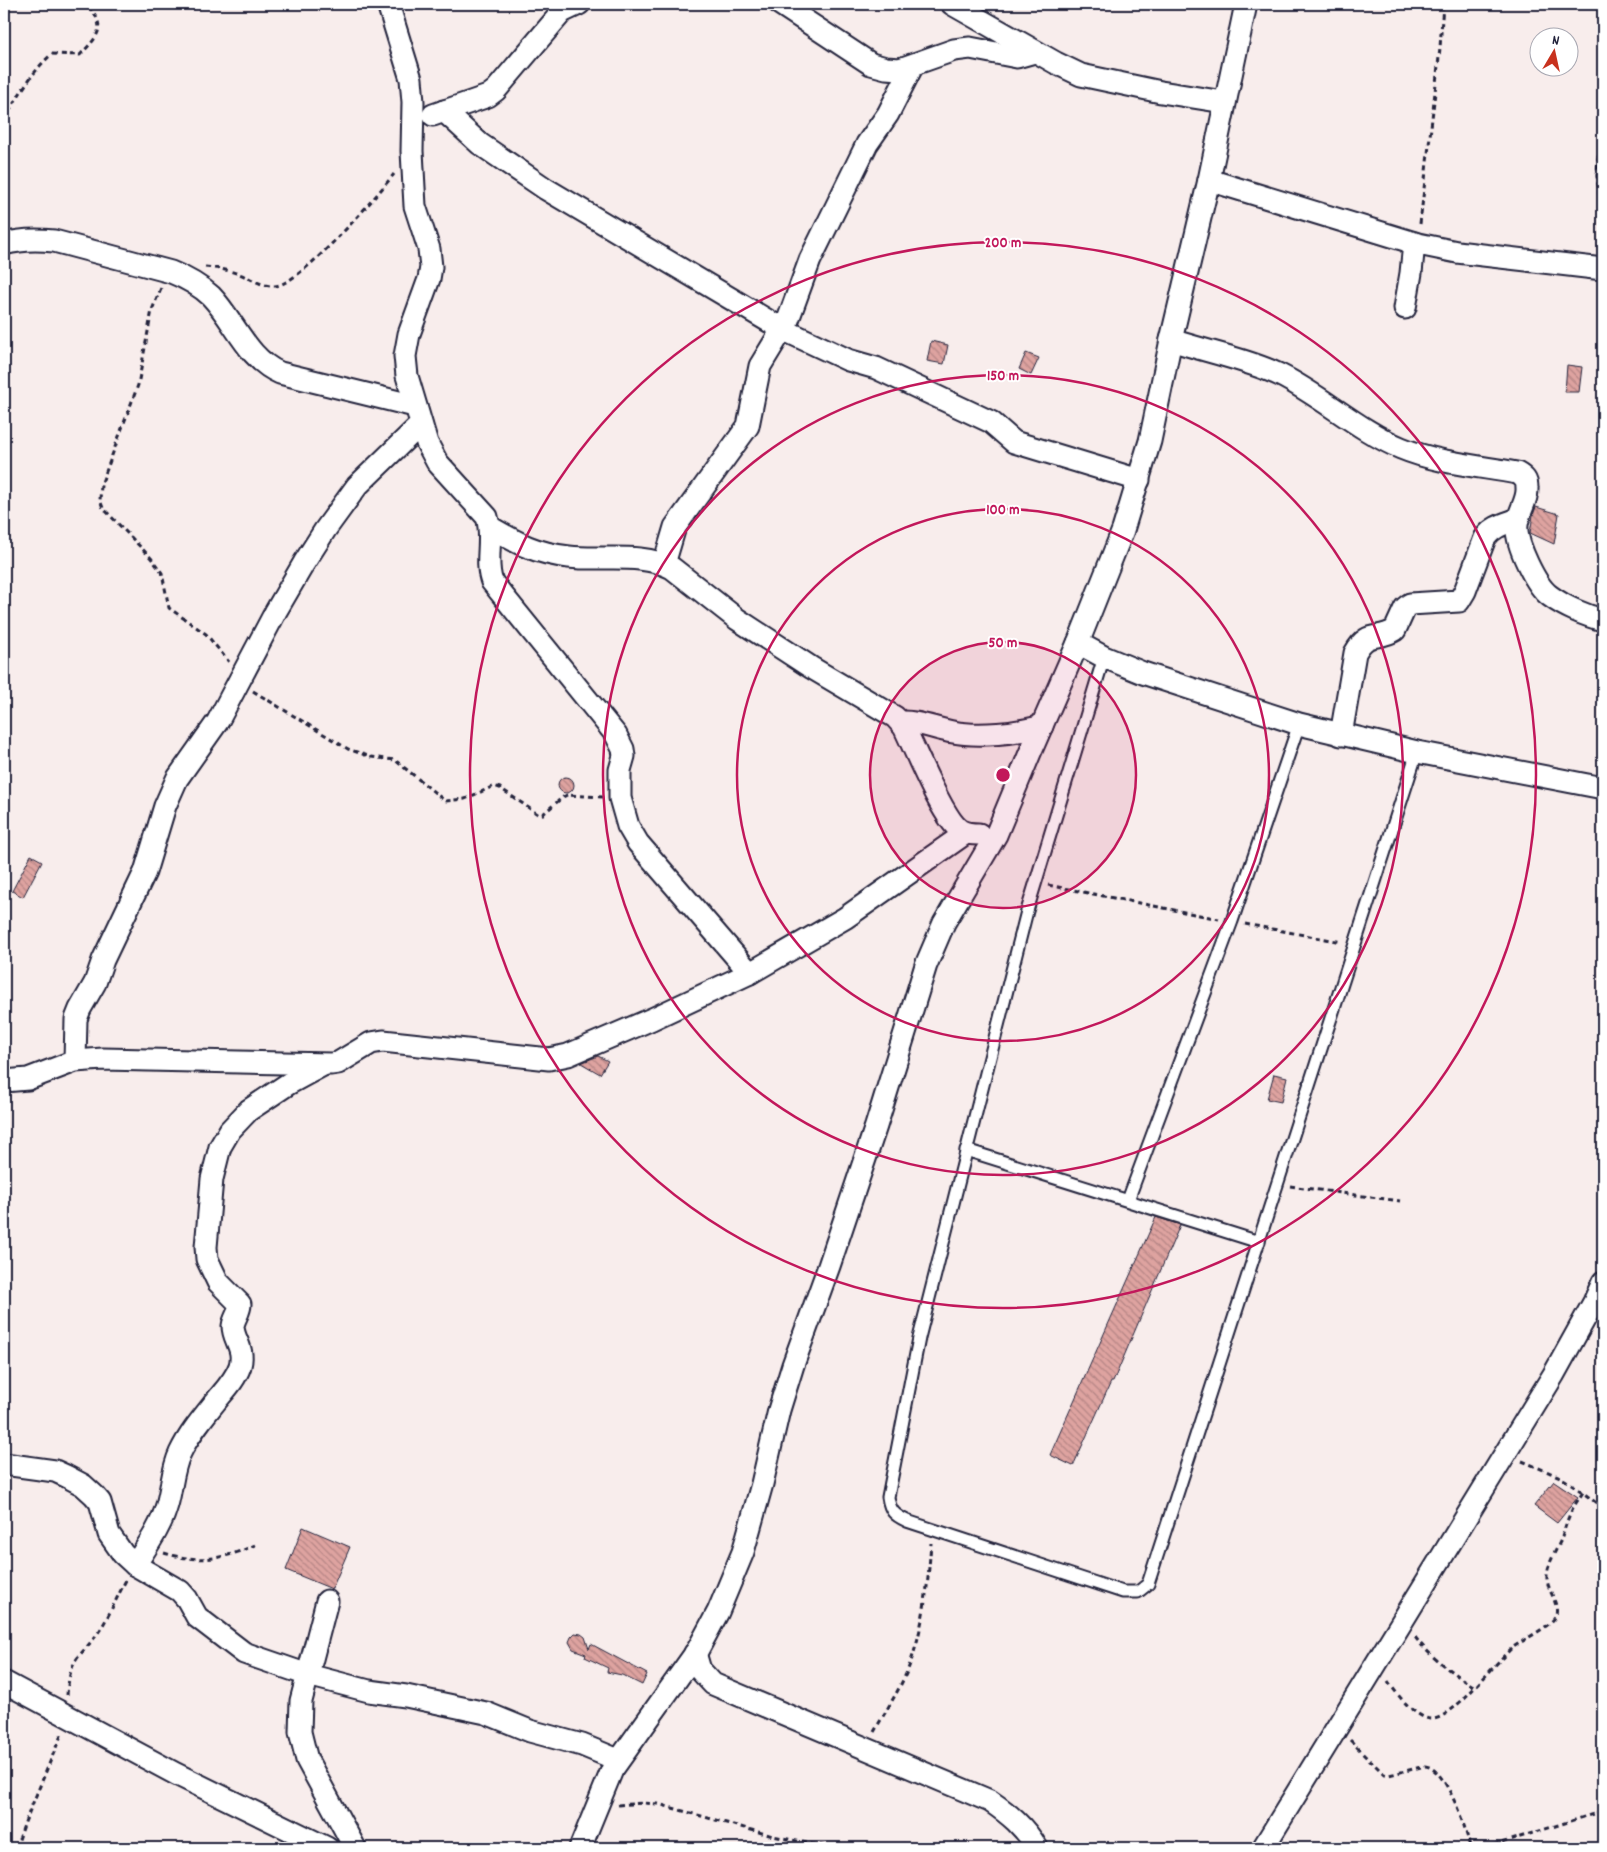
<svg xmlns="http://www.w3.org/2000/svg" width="1607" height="1852" viewBox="0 0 1607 1852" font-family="Dekko,sans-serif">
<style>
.building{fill:url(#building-back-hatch);stroke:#22223b}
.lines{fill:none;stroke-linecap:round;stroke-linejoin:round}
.lane-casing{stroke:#22223b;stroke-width:15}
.street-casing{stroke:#22223b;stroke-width:25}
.path{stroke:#22223b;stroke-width:3;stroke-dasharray:5 4;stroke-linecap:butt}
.lane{stroke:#fff;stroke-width:11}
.street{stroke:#fff;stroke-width:21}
.ring{fill:none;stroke:#c2185b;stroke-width:2.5}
.centre{fill:#c2185b;stroke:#fff;stroke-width:2.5}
.ring-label{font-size:15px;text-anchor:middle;font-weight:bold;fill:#c2185b;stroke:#fff;stroke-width:4;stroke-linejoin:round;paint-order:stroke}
</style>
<defs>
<pattern id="building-back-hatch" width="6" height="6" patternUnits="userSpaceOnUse" patternTransform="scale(1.25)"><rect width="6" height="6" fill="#dea3a0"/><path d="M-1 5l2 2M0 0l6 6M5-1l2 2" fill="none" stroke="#b48484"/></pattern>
</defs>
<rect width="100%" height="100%" fill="#f8edec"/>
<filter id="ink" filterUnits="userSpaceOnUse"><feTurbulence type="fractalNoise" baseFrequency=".02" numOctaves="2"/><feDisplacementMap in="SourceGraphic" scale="10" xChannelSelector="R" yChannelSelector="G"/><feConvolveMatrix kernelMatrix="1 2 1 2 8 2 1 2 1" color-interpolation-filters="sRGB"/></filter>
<g filter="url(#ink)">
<g class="building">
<polygon points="931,341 948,345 944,364 927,361"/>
<polygon points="1026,353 1039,358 1031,375 1019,369"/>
<polygon points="1567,365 1582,367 1579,392 1565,392"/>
<polygon points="1536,507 1559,514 1554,544 1530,533 1533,515"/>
<circle cx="566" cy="785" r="8"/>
<polygon points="31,855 42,861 23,897 12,891"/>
<polygon points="598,1056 608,1061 600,1074 581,1063"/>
<polygon points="1274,1074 1287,1077 1281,1102 1267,1099"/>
<polygon points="1156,1217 1180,1225 1113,1382 1111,1382 1073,1466 1050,1455"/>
<polygon points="1554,1481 1578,1497 1557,1523 1534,1506"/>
<polygon points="303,1527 350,1547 332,1589 286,1570"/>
<polygon points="575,1633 581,1634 585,1637 589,1649 591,1644 647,1674 642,1685 622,1675 607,1672 608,1668 585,1657 586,1654 573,1649 569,1642 571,1637"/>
</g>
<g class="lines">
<defs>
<g id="lane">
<path d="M1104,657l-77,254 -108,427 -31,159c2,14 6,18 19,24l216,71h15l10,-8 269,-832"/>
<polyline points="966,1150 1259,1242"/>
<polyline points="1128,1200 1232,921 1299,724"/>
</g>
<g id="street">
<path d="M388,4l23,75 2,23 -1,49 3,55 14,43 2,18 -2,12 -20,55 -4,22 2,20 20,67 10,19 50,55c7,22 -3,44 5,65l124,153 7,14 1,7 -4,14v28l8,28 10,17 112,130"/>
<polyline points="780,4 871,64 886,68 900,69 954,50 970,48 1017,57 1035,52"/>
<polyline points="952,4 1056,63 1081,75 1161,92 1224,102"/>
<polyline points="444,111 480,144 546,189 782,329 848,360 876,368 991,422 1014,442 1139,480"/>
<polyline points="433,115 488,96 496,90 562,12 579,4"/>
<polyline points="1209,180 1418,244 1457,252 1603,269"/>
<path d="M4,244c17,-5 32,-5 50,-3l117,31c15,6 28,13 40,24 24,25 36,63 69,77l135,33"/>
<polyline points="1405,308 1411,273 1414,243"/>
<path d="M1171,340c34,11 78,20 109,35 42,21 78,55 121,73 36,15 78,18 116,25 7,4 10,7 10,15 1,13 -9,24 -10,37 -2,18 19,61 33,71 15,11 36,20 53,24"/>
<path d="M490,527c29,17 45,26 79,30 33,4 73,-5 103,11l65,51 75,49 83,49 9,10c11,22 39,92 56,103 6,4 12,4 19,4"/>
<polyline points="664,564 675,527 748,426 760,366 788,320 810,260 867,144 888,114 913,65"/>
<polyline points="1078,643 1104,657 1143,673 1299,724 1417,752 1603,788"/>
<path d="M901,722c18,-1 34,7 52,10 25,5 65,1 89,-6"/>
<path d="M1341,735l14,-82c13,-24 22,-12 40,-23l10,-22 5,-4 49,-3 6,-10 20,-53c8,-12 20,-14 33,-19"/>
<polyline points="75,1061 76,1019 80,1009 95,983 103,960 145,872 165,806 177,779 218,721 276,611 304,563 325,530 357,486 421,424"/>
<polyline points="4,1081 28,1079 75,1061 103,1059 331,1064 338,1063 371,1043 383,1041 549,1059 568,1055 652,1019 750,973 845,918 966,833"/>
<polyline points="4,1464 55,1471 66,1476 83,1485 94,1495 100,1502 109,1534 123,1554 135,1565 180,1591 187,1599 197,1617 244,1653 308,1675 369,1691 406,1696 486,1713 530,1731 582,1745 618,1760"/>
<path d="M135,1565c12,-19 26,-38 32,-60 5,-17 5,-35 13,-52 8,-17 20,-32 32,-47 10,-13 23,-25 28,-40 5,-18 -7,-26 -7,-40 1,-8 7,-14 7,-22l-22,-22 -11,-23 -1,-12 6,-68 8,-32 10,-17 19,-20 39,-26 35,-19"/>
<polyline points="327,1601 301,1701 300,1732 307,1760 355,1848"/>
<path d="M695,1653l5,17 13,14 277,117c19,13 35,26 47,47"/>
<polyline points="4,1682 176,1774 327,1848"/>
<polyline points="580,1848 612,1770 697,1651 718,1612 743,1552 762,1484 779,1410 793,1365 829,1266 876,1126 926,965 944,923 996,835 1030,753 1078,643 1123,530 1150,441 1171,340 1209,180 1246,4"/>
<polyline points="1263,1848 1554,1374 1594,1302 1603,1282"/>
</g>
</defs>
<use href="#lane" class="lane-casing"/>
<use href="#street" class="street-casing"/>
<g class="path">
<path d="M4,119c14,-22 28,-48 48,-65l28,1c18,-19 28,-27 7,-51"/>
<polyline points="1603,138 1598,158 1597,176 1603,223"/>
<polyline points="1420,224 1440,48 1443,4"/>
<path d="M205,267c12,1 23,3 34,7 12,4 23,13 36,12 26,-2 101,-89 119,-112"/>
<polyline points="161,288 152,310 138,385 101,485 100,500 103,508 151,558 162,573 169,608 206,634 229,662"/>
<polyline points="253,691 348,749 371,757 395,760 445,801 465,799 494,786 500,788 539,815 543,814 563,797 567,795 603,797"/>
<polyline points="1048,885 1219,919"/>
<polyline points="1245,924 1342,942"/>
<polyline points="1290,1186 1400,1201"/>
<polyline points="1522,1461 1558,1476 1573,1485 1603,1508"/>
<path d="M164,1553c34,10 59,7 91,-8"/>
<path d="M1415,1637c16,21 37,36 60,50"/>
<path d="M1388,1681c8,12 28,39 45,38 20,-1 61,-55 78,-70 9,-8 42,-23 45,-34 3,-12 -8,-24 -9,-36 -1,-14 10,-29 15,-42 3,-9 5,-17 9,-25 3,-7 8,-13 12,-20"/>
<path d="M67,1695c3,-40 14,-37 33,-65 10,-16 17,-33 26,-50"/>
<path d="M874,1732c12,-22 27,-44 36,-68 14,-38 18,-81 21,-121"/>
<path d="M1350,1740l34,34 5,1 36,-9c21,1 42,64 45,82"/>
<polyline points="618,1805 643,1803 658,1804 773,1836 812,1844 842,1848 927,1843 952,1848"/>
<polyline points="16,1848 25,1822 62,1733"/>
<polyline points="1485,1848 1603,1811"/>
</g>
<use href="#lane" class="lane"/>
<use href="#street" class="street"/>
</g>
</g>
<circle cx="1003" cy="775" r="133" fill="#c2185b" fill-opacity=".12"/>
<g class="ring">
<circle cx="1003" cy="775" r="133"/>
<circle cx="1003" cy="775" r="266"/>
<circle cx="1003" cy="775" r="400"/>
<circle cx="1003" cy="775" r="533"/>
</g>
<circle cx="1003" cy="775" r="8" class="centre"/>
<g class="ring-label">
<text x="1003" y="247">200 m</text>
<text x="1003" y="380">150 m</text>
<text x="1003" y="514">100 m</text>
<text x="1003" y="647">50 m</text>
</g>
<rect width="1607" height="1852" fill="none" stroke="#fff" stroke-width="20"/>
<rect x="10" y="10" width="1587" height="1832" fill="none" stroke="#22223b" stroke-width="2" filter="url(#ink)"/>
<g transform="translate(1554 52) rotate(9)"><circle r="24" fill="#ffffff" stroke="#a7a7b1"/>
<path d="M0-4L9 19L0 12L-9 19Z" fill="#c8321e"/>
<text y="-8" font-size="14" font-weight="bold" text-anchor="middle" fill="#22223b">N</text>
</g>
</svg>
